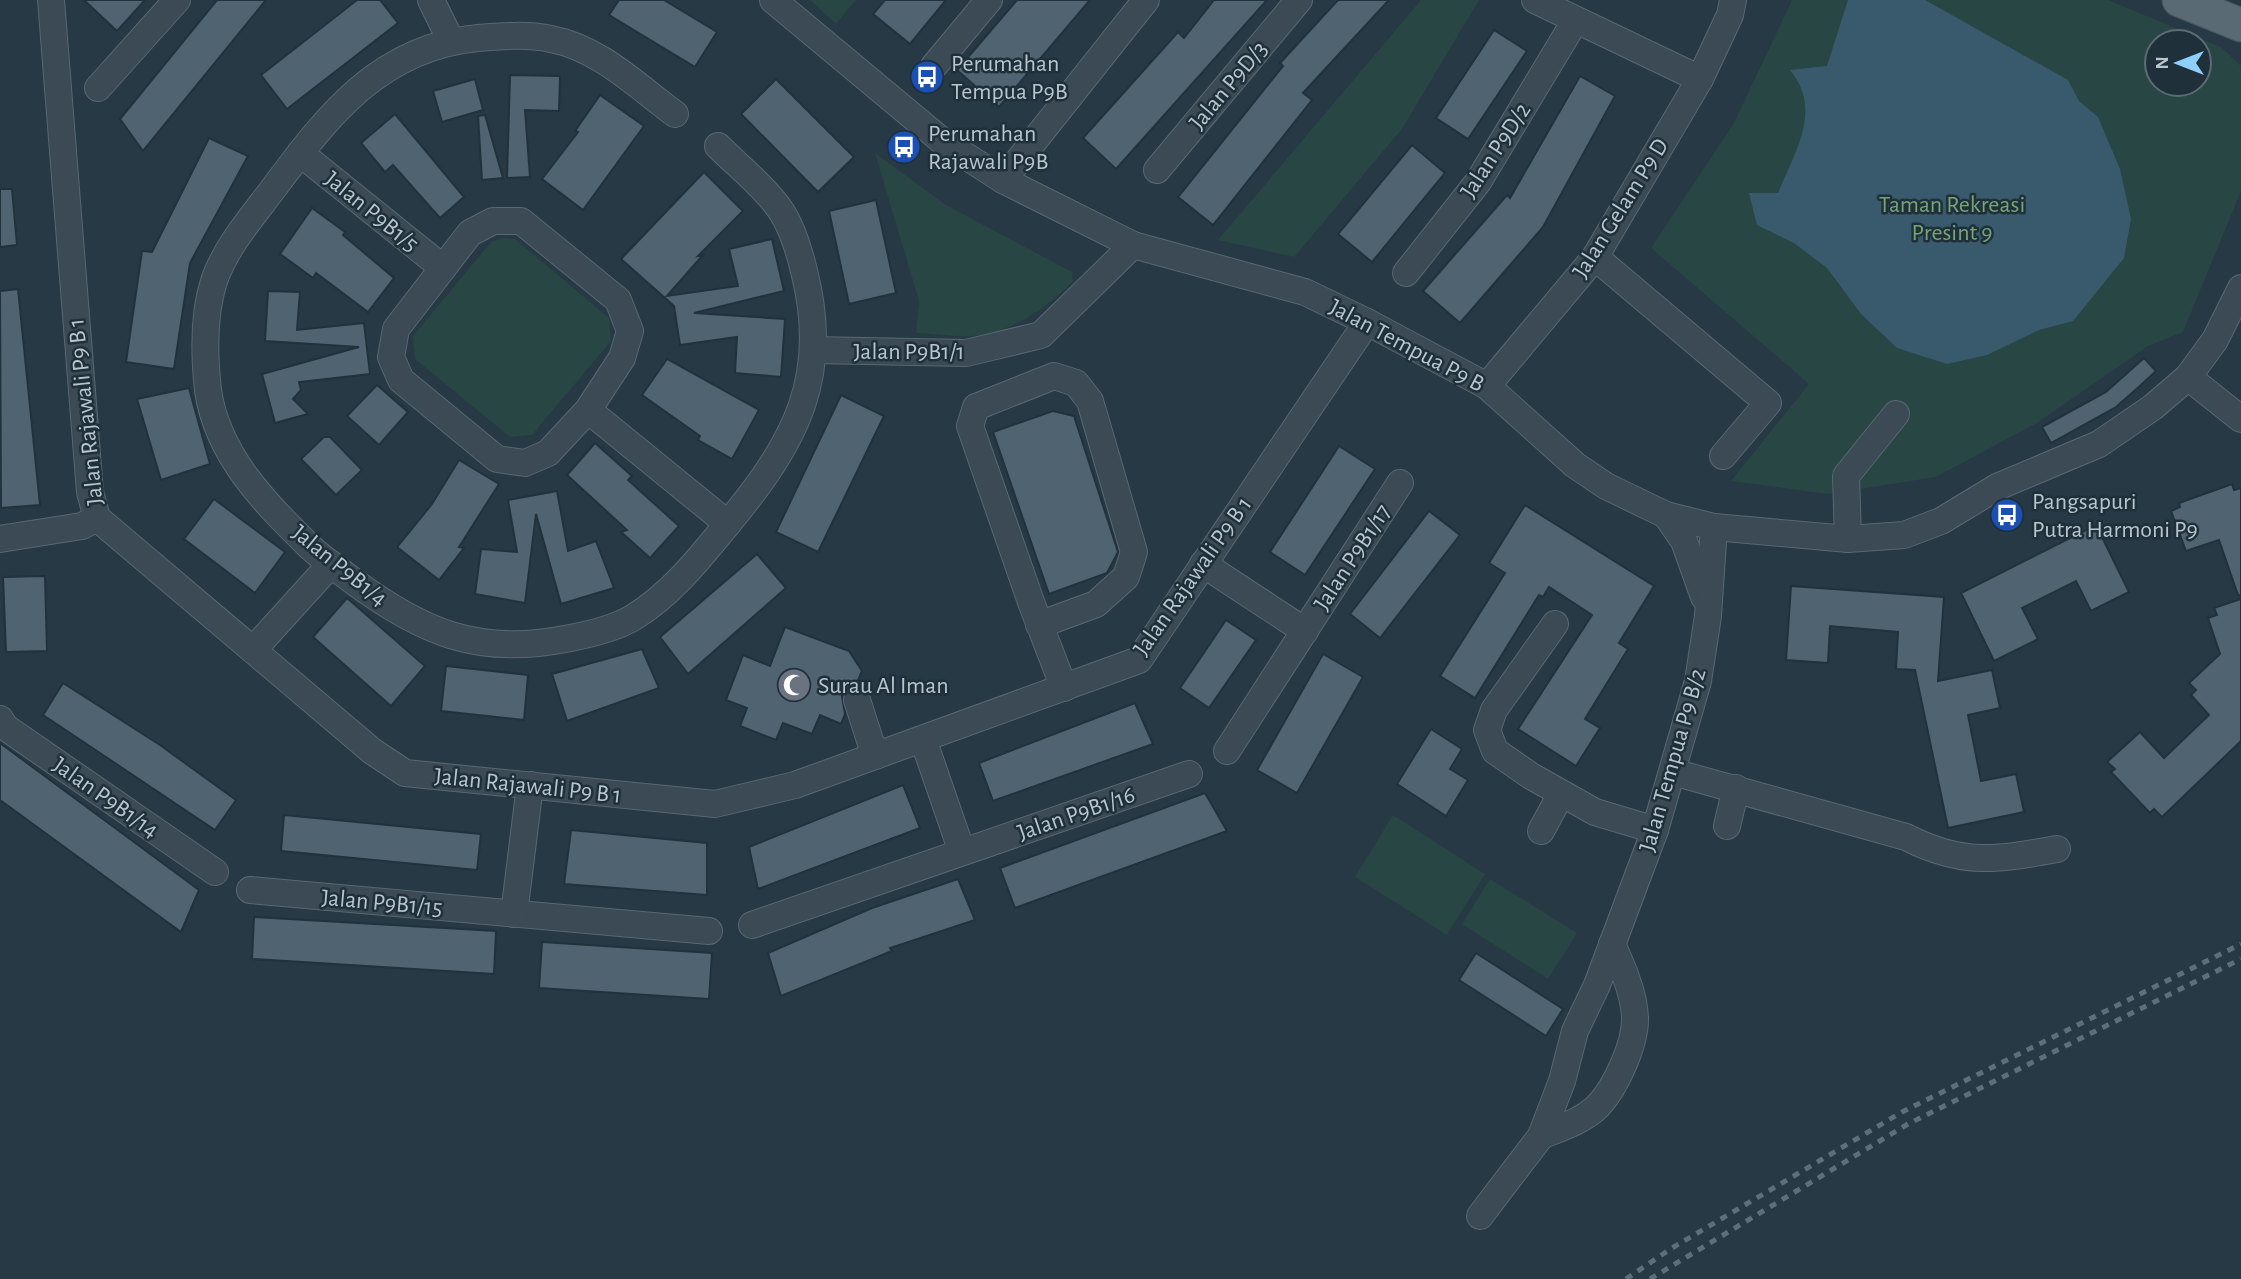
<svg xmlns="http://www.w3.org/2000/svg" width="2241" height="1279" viewBox="0 0 2241 1279" font-family="'Alegreya Sans',sans-serif">
<style>
.green{fill:#284643;fill-rule:evenodd}
.water{fill:#39596c}
.building{fill:#4f6470;stroke:#21323c;stroke-width:2}
.lines{fill:none;stroke-linecap:round;stroke-linejoin:round}
.minor-casing{stroke:#596872;stroke-width:28}
.major-casing{stroke:#44545e;stroke-width:35}
.minor{stroke:#3b4a54;stroke-width:26}
.major{stroke:#596a74;stroke-width:33}
.rail{stroke:#5d6f7b;stroke-width:5;stroke-dasharray:7 7;stroke-linecap:butt}
.labels{text-anchor:middle;stroke-width:5;stroke-linejoin:round;paint-order:stroke}
.poi-label{font-size:24px;fill:#b8c5ce;stroke:#1f303a;text-anchor:start}
.street-label{font-size:24px;fill:#b8c5ce;stroke:#1f303a}
.park-label{font-size:24px;fill:#75a576;stroke:#1f303a}
</style>
<rect width="100%" height="100%" fill="#263945"/>
<g class="green">
<polygon points="810,0 856,0 836,24"/>
<polygon points="1421,0 1479,0 1402,129 1294,257 1218,240"/>
<path d="M1792,0h316l113,47 20,19v125l-58,141 -35,14 -111,77 -101,54 -108,17 -97,-13 78,-97 -158,-136 83,-125zM2157,42h42v42h-42z"/>
<path d="M875,153l71,52 126,67 1,9c-24,24 -52,46 -87,53 -21,5 -49,0 -70,-1l3,-32z"/>
<polygon points="503,238 515,239 609,318 611,341 532,435 510,437 415,359 413,336 492,241"/>
<polygon points="1393,815 1485,874 1447,935 1355,877"/>
<polygon points="1490,879 1577,933 1548,979 1462,924"/>
</g>
<path class="water" d="M1848,0h77l143,80 11,21 19,16 22,52 11,50 -7,39 -51,63 -34,9 -52,25 -40,9 -50,-16 -36,-34 -34,-46 -33,-25 -37,-18 -8,-32h29c17,-42 45,-83 12,-123l37,-4z"/>
<g class="building">
<polygon points="84,0 145,0 117,31"/>
<polygon points="217,0 266,0 143,151 120,119"/>
<polygon points="357,0 380,0 398,23 287,109 261,75"/>
<polygon points="619,0 664,0 717,32 695,67 609,15"/>
<polygon points="885,0 946,0 910,44 873,14"/>
<polygon points="1017,0 1090,0 999,107 957,70"/>
<polygon points="1214,0 1267,0 1116,169 1083,138 1178,32 1184,38"/>
<polygon points="1338,0 1389,0 1303,93 1312,100 1213,225 1178,197 1283,66 1280,63"/>
<polygon points="1494,30 1527,51 1468,139 1436,118"/>
<polygon points="510,75 560,76 559,111 525,110 530,177 507,178"/>
<polygon points="1580,76 1615,96 1543,227 1460,323 1423,291 1507,195 1510,198"/>
<polygon points="475,79 483,110 442,122 433,91"/>
<polygon points="776,79 854,157 818,192 741,114"/>
<polygon points="600,95 644,126 583,210 542,179 578,132 575,131"/>
<polygon points="395,114 464,197 440,218 393,165 385,172 361,143"/>
<polygon points="485,115 503,178 482,180 478,116"/>
<polygon points="209,138 248,156 190,263 174,369 126,362 142,251 152,252"/>
<polygon points="1412,145 1445,173 1372,262 1338,234"/>
<polygon points="704,172 743,211 698,256 703,255 667,296 738,286 729,249 772,239 784,291 694,313 785,319 781,377 735,373 737,337 680,345 674,306 621,259"/>
<polygon points="0,189 12,189 17,245 0,247"/>
<polygon points="876,200 896,293 849,304 829,211"/>
<polygon points="312,208 345,232 343,235 394,278 368,312 316,273 313,278 280,254"/>
<polygon points="18,289 40,505 1,508 0,291"/>
<polygon points="268,291 300,292 297,330 364,323 370,374 299,382 301,390 293,399 308,414 275,423 262,374 359,347 265,341"/>
<polygon points="2144,358 2156,371 2141,385 2116,407 2051,443 2042,427 2106,392"/>
<polygon points="667,359 759,410 732,459 698,440 700,436 642,395"/>
<polygon points="377,385 408,412 379,445 347,416"/>
<polygon points="189,388 210,464 161,480 137,399"/>
<polygon points="841,395 884,416 818,552 776,532"/>
<polygon points="1053,411 1074,416 1118,552 1107,573 1049,594 993,432"/>
<polygon points="324,437 330,437 362,470 336,495 301,459"/>
<polygon points="595,443 632,476 628,480 679,526 650,558 621,532 627,530 567,475"/>
<polygon points="1339,446 1375,469 1305,575 1270,552"/>
<polygon points="459,460 499,484 459,547 464,548 439,580 397,547 432,504"/>
<polygon points="2232,484 2234,490 2241,488 2241,595 2238,595 2219,540 2186,551 2171,511 2180,507 2179,503"/>
<polygon points="557,491 568,551 596,541 614,588 561,604 536,514 525,603 475,594 481,549 517,552 508,500"/>
<polygon points="214,499 285,552 255,593 184,539"/>
<polygon points="1525,505 1654,586 1619,643 1628,649 1585,719 1600,728 1576,766 1518,729 1592,615 1549,587 1543,597 1539,595 1475,698 1440,676 1505,573 1489,563"/>
<polygon points="1429,511 1460,535 1380,638 1350,614"/>
<polygon points="2096,525 2129,592 2091,611 2076,581 2022,608 2038,639 1994,661 1961,593"/>
<polygon points="757,554 786,588 688,674 660,637"/>
<polygon points="45,576 47,651 6,652 3,577"/>
<polygon points="1791,586 1944,597 1938,681 1992,670 2000,708 1968,715 1981,781 2016,774 2024,812 1948,828 1915,670 1896,669 1898,632 1830,626 1828,663 1786,660"/>
<polygon points="347,598 425,666 391,706 313,637"/>
<polygon points="2241,599 2241,741 2162,817 2154,809 2150,813 2111,772 2115,769 2107,762 2140,732 2164,758 2209,715 2191,695 2196,690 2189,683 2220,654 2208,618 2217,615 2214,608"/>
<polygon points="1226,620 1256,640 1209,708 1180,688"/>
<polygon points="785,627 849,651 862,671 856,685 846,689 842,696 845,714 841,724 820,715 812,734 783,723 776,740 740,726 747,708 726,700 743,655 770,666"/>
<polygon points="642,649 659,688 567,721 552,674"/>
<polygon points="1323,654 1363,677 1297,793 1257,770"/>
<polygon points="446,666 528,675 524,720 441,711"/>
<polygon points="63,683 160,745 236,800 215,830 43,715"/>
<polygon points="1135,703 1153,744 993,801 979,763"/>
<polygon points="1431,729 1462,749 1450,769 1468,780 1446,816 1397,784"/>
<polygon points="0,743 199,890 181,932 0,800"/>
<polygon points="903,785 920,828 758,889 749,847"/>
<polygon points="1205,793 1227,831 1015,908 1000,868"/>
<polygon points="284,815 481,834 477,870 281,851"/>
<polygon points="571,830 707,843 707,895 564,884"/>
<polygon points="958,879 975,920 890,948 892,951 781,996 768,953 872,908"/>
<polygon points="254,917 496,931 494,974 252,959"/>
<polygon points="542,942 712,953 709,999 539,988"/>
<polygon points="1476,953 1563,1009 1546,1036 1459,980"/>
</g>
<g class="lines">
<defs>
<g id="minor">
<polyline points="51,0 90,492 97,518 372,751 405,773 715,804 795,785 1139,660 1367,322"/>
<polyline points="431,0 451,41"/>
<polyline points="773,0 941,140 1003,180 1133,245 1305,292 1367,322 1487,386 1575,465 1606,486 1666,515 1714,527 1848,539 1904,535 1941,521 1997,487 2099,444 2153,407 2188,377 2215,340 2241,288"/>
<polyline points="1535,0 1700,79"/>
<polyline points="934,66 989,0"/>
<polyline points="98,88 177,0"/>
<path d="M675,114c-38,-28 -76,-66 -124,-75 -23,-5 -49,-3 -73,-1 -98,9 -150,77 -205,151 -21,28 -48,59 -59,92 -11,34 -10,73 -6,109 9,65 57,113 102,157 13,12 29,23 43,34 69,51 125,75 212,58 22,-4 50,-10 69,-22 39,-24 68,-62 96,-96 66,-80 101,-145 74,-250 -5,-21 -14,-50 -28,-67 -16,-21 -39,-39 -58,-58"/>
<polyline points="300,153 443,268"/>
<polyline points="1157,170 1299,0"/>
<polyline points="1003,180 1146,0"/>
<polygon points="493,221 521,221 618,300 630,331 622,358 588,410 548,453 525,463 497,459 401,380 391,357 396,329 470,233"/>
<polyline points="1595,257 1768,403 1723,456"/>
<polyline points="1406,273 1478,182 1575,21"/>
<polyline points="814,350 966,353 1041,335 1133,245"/>
<polyline points="2188,377 2241,419"/>
<polyline points="1487,386 1595,257 1700,79 1730,15 1733,0"/>
<polyline points="588,410 728,524"/>
<polyline points="1666,515 1684,541 1704,597"/>
<polyline points="0,539 82,526 97,518"/>
<polyline points="1848,539 1846,476 1896,414"/>
<polyline points="1203,564 1305,631"/>
<polyline points="1555,624 1494,710 1487,730 1495,751 1531,776 1595,812 1655,830"/>
<polyline points="1039,625 1096,604 1126,577 1134,552 1090,401 1076,383 1054,376 976,407 970,426 1031,602 1064,688"/>
<polyline points="253,650 331,564"/>
<polyline points="857,700 875,756"/>
<polyline points="0,719 5,727 215,872"/>
<polyline points="923,739 962,852"/>
<polyline points="1227,751 1400,483"/>
<path d="M1673,772l233,65c57,29 90,23 151,12"/>
<polyline points="1727,826 1736,788"/>
<polyline points="1541,831 1561,794"/>
<polyline points="250,890 709,931"/>
<polyline points="514,914 530,785"/>
<polyline points="752,925 1189,774"/>
<path d="M1541,1136c19,-8 42,-15 57,-30 18,-19 38,-63 37,-89 -1,-24 -13,-51 -23,-73"/>
<polyline points="1480,1216 1541,1136 1562,1081 1575,1031 1597,985 1655,830 1698,681 1708,616 1714,527"/>
</g>
<polyline id="major" points="2179,0 2241,25"/>
</defs>
<use href="#minor" class="minor-casing"/>
<use href="#major" class="major-casing"/>
<use href="#minor" class="minor"/>
<use href="#major" class="major"/>
<g class="rail">
<polyline points="1626,1279 1672,1248 1902,1112 2241,944"/>
<polyline points="1650,1279 1908,1124 2241,959"/>
</g>
</g>
<defs>
<symbol id="bus-disc" viewBox="-11 -11 22 22"><circle r="9.5" fill="#1a4fb4" stroke="#1f303a"/><path d="M-5-6H5V4H4V6H2V4H-2V6H-4V4H-5ZM-3.5-4V0h7V-4ZM-3.5 1.2v1.5H-2V1.2ZM2 1.2v1.5H3.5V1.2Z" fill="#fff"/></symbol>
<symbol id="mosque-disc" viewBox="-11 -11 22 22"><circle r="9.5" fill="#6b7280" stroke="#1f303a"/><path d="M3.5-4.9A6 6 0 1 0 3.5 4.9A5 5 0 1 1 3.5-4.9Z" fill="#fff"/></symbol>
</defs>
<g fill-rule="evenodd">
<use href="#bus-disc" x="908" y="58" width="38" height="38"/>
<use href="#bus-disc" x="885" y="128" width="38" height="38"/>
<use href="#bus-disc" x="1988" y="496" width="38" height="38"/>
<use href="#mosque-disc" x="775" y="666" width="38" height="38"/>
</g>
<g class="labels">
<g class="poi-label">
<text x="951" y="71">Perumahan<tspan x="951" dy="28">Tempua P9B</tspan></text>
<text x="928" y="141">Perumahan<tspan x="928" dy="28">Rajawali P9B</tspan></text>
<text x="2032" y="509">Pangsapuri<tspan x="2032" dy="28">Putra Harmoni P9</tspan></text>
<text x="818" y="693">Surau Al Iman</text>
</g>
<g class="street-label">
<text transform="translate(1228 85) rotate(-50)" y="8">Jalan P9D/3</text>
<text transform="translate(1495 150) rotate(-57)" y="8">Jalan P9D/2</text>
<text transform="translate(1620 208) rotate(-58)" y="8">Jalan Gelam P9 D</text>
<text transform="translate(372 211) rotate(39)" y="8">Jalan P9B1/5</text>
<text transform="translate(1407 345) rotate(28)" y="8">Jalan Tempua P9 B</text>
<text x="909" y="359">Jalan P9B1/1</text>
<text transform="translate(85 412) rotate(-96)" y="8">Jalan Rajawali P9 B 1</text>
<text transform="translate(1352 557) rotate(-57)" y="8">Jalan P9B1/17</text>
<text transform="translate(340 565) rotate(39)" y="8">Jalan P9B1/4</text>
<text transform="translate(1192 576) rotate(-55)" y="8">Jalan Rajawali P9 B 1</text>
<text transform="translate(1672 760) rotate(-74)" y="8">Jalan Tempua P9 B/2</text>
<text transform="translate(528 785) rotate(6)" y="8">Jalan Rajawali P9 B 1</text>
<text transform="translate(106 797) rotate(35)" y="8">Jalan P9B1/14</text>
<text transform="translate(1076 813) rotate(-19)" y="8">Jalan P9B1/16</text>
<text transform="translate(382 902) rotate(5)" y="8">Jalan P9B1/15</text>
</g>
<g class="park-label">
<text x="1952" y="212">Taman Rekreasi<tspan x="1952" dy="28">Presint 9</tspan></text>
</g>
</g>
<g transform="translate(2178 63) rotate(270)"><circle r="33" fill="#1f303a" stroke="#5c6c75" stroke-width="2"/>
<path d="M0-5L12 26L0 18L-12 26Z" fill="#8ed0fd"/>
<text y="-10" font-size="19" font-weight="bold" text-anchor="middle" fill="#b8c5ce">N</text>
</g>
</svg>
